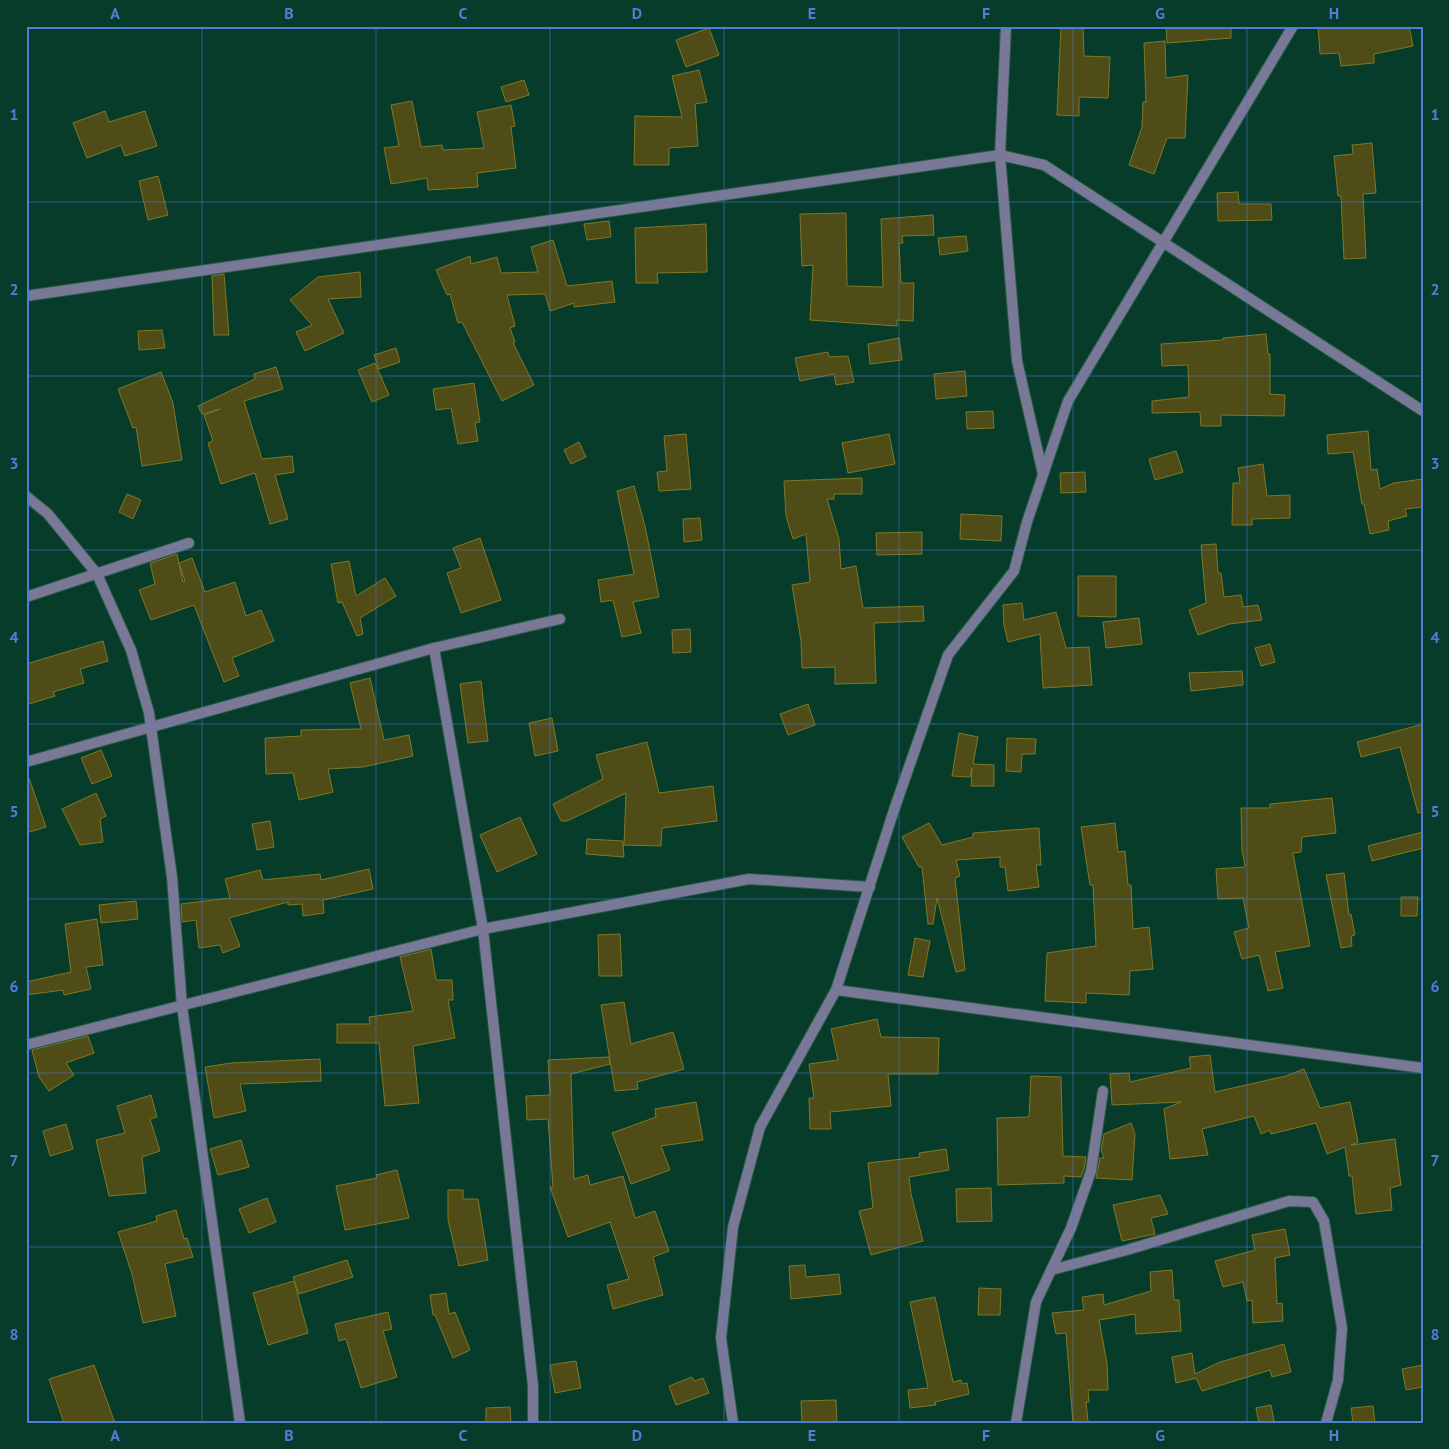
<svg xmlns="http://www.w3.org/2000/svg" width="1449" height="1449" viewBox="0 0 1449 1449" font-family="'PT Sans',sans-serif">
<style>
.building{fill:#4f4c17;stroke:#7e7927}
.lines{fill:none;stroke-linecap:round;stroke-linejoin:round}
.street-casing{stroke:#295c4b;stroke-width:12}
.street{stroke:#797896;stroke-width:10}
.grid{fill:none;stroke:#4f7ed9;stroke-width:1;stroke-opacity:0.55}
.neatline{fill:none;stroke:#4f7ed9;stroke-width:2}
.grid-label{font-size:16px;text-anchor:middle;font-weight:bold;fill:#4f7ed9}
</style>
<rect width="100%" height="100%" fill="#073c2b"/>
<g class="building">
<polygon points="1061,26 1083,26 1084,56 1110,57 1108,98 1079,97 1079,116 1057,115"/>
<polygon points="1166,26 1231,26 1231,38 1167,43"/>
<polygon points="1318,26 1409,26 1413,46 1374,54 1374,63 1341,66 1339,53 1320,54"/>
<polygon points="709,28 719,55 686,67 676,40"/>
<polygon points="1165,41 1166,78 1188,75 1185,138 1167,138 1154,174 1129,165 1142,127 1143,102 1146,102 1144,43"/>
<polygon points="699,70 707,102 695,104 698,146 669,148 669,165 634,165 635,116 682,117 672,76"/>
<polygon points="524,80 529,95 506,102 501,87"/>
<polygon points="412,101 421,147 442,145 443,150 484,148 477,112 511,105 515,126 511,127 516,168 477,173 478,187 428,190 427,178 391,184 384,148 399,146 391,105"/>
<polygon points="105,111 109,122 145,111 157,146 125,156 121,145 87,158 73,123"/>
<polygon points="1372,143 1376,193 1363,194 1366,258 1344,259 1341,196 1338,196 1334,156 1353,154 1352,145"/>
<polygon points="158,176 168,215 148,220 139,181"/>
<polygon points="1238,192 1239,204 1271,204 1272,220 1218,221 1217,193"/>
<polygon points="846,213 847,286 883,287 881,219 933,215 934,235 902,236 903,243 899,243 901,283 914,283 913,321 897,320 897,326 810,320 813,265 802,266 800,214"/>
<polygon points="609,221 611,237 587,240 584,224"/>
<polygon points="706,224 707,272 657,273 658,283 636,283 635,228"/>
<polygon points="966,236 968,251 940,255 938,238"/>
<polygon points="553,240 567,286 612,281 615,302 574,307 574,303 550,311 545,294 507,295 515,326 510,328 515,342 513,343 534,385 502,401 462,322 458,323 450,294 447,295 436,270 470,256 471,264 497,257 501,273 538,272 531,247"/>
<polygon points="360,272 361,297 328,299 344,333 305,351 296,332 312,325 290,300 318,277"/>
<polygon points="224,274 229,335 214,335 212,276"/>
<polygon points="162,330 165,348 139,350 138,331"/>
<polygon points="1266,334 1268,354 1270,354 1270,394 1285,395 1284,416 1221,415 1221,426 1201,426 1200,412 1152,413 1152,401 1189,397 1188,365 1162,366 1161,344 1223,340 1223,338"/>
<polygon points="899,338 902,360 870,364 868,344"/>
<polygon points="396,348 400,362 379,369 374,355"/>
<polygon points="828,352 829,357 848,356 854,382 836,385 834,374 800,381 795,358"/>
<polygon points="375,363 389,395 372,402 358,370"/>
<polygon points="276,367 283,389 244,401 262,459 292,456 294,472 275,475 288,519 270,524 255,473 221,484 208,443 213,441 204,415 220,409 202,414 198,406 255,379 254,374"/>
<polygon points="965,371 967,396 936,399 934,374"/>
<polygon points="161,372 173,403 182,460 142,466 136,427 133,428 118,389"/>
<polygon points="474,383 480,422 475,423 478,441 458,444 451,408 436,410 433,389"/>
<polygon points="993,411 994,428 967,429 966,412"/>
<polygon points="1368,431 1371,470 1377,469 1380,489 1394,483 1423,479 1423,507 1405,509 1407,516 1388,521 1389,530 1370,534 1364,504 1362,504 1353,452 1328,454 1327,435"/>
<polygon points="686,434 691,489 659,491 657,472 667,471 664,436"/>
<polygon points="889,434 895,464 848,473 842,443"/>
<polygon points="579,442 586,457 571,464 564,450"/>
<polygon points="1176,451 1183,472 1155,480 1149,459"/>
<polygon points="1263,464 1267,496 1290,495 1290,518 1252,519 1252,525 1232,525 1233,483 1240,483 1238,468"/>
<polygon points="1085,472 1086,492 1061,493 1060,473"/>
<polygon points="862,478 862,494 834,494 834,499 827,499 839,539 841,569 856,566 863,608 923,606 924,621 874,623 876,683 835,684 835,667 802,668 801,641 792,585 810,582 806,534 793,539 786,516 784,481"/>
<polygon points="634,486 645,526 659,597 633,602 641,633 622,637 613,600 601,602 598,580 634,574 617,491"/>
<polygon points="127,494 141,500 133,519 119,512"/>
<polygon points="961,514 1002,516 1001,541 960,539"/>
<polygon points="700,518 702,540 684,542 683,519"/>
<polygon points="922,532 922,554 877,555 876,533"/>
<polygon points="480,538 501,600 461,613 447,573 461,568 453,548"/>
<polygon points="1216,544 1218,573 1221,573 1224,597 1241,595 1243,607 1258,605 1262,620 1229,624 1198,635 1189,610 1206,603 1201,545"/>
<polygon points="177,554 183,582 185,581 179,563 192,558 205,592 235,582 246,616 261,610 274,641 232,658 239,676 224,682 194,605 151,620 139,590 155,584 150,563"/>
<polygon points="349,561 356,596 385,578 396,596 360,618 363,634 357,636 342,602 338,603 331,564"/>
<polygon points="1078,576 1116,576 1116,617 1078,616"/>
<polygon points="1022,603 1024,620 1056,612 1066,648 1089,647 1092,685 1043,688 1040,634 1008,642 1004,625 1003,605"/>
<polygon points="1139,618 1142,644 1106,648 1103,622"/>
<polygon points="690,629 691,652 673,653 672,630"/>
<polygon points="103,641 108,661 80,669 84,683 53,692 55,696 26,705 26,664"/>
<polygon points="1270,644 1275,662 1261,666 1255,648"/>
<polygon points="1242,671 1243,685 1191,691 1189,673"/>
<polygon points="370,678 384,740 409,735 413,756 363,767 328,769 333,792 299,800 293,773 266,774 265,738 301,736 301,730 361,729 350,683"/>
<polygon points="481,681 488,741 468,743 460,684"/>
<polygon points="808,704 815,725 788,735 780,714"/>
<polygon points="552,718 558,751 535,756 529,723"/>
<polygon points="1423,724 1423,812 1418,813 1400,747 1361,757 1357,742"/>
<polygon points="959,733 978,737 973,764 994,765 994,786 971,786 972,768 970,777 952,776"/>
<polygon points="1007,738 1036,739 1035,754 1022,754 1021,772 1006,771"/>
<polygon points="647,742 659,793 713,786 717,821 662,828 661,846 624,845 626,793 567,821 561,821 553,804 603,779 596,755"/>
<polygon points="101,750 112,776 92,784 81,758"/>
<polygon points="29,778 46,827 26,833 26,779"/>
<polygon points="96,793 106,816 100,819 103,842 80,845 62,809"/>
<polygon points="1332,798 1336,833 1302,837 1301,852 1293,853 1310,946 1275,952 1283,988 1268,991 1259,955 1242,959 1234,932 1249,928 1243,898 1218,899 1216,869 1245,867 1242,850 1241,808 1270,808 1270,804"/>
<polygon points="520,817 537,854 497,872 480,835"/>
<polygon points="270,821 274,847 257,850 252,824"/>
<polygon points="929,823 942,845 973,837 973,833 1039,828 1041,865 1036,865 1039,887 1008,891 1005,867 1000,867 1000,857 956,860 960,876 955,878 965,970 956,972 937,898 933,924 928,924 922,867 919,867 902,837"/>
<polygon points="1115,823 1118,852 1125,851 1128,885 1131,885 1133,929 1149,927 1153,969 1130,971 1129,995 1086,993 1086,1003 1045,1001 1047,953 1096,946 1093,885 1090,885 1081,827"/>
<polygon points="1423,832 1423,848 1372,861 1368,846"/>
<polygon points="587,839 623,841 624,857 586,854"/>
<polygon points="369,869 373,889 323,900 324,913 303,916 302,904 288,905 288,902 229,918 240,946 223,953 220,945 199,948 196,920 182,922 181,904 230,898 225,879 260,870 263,880 320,874 321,880"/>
<polygon points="1344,873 1349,915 1351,914 1355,935 1351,936 1352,946 1341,948 1326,875"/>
<polygon points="1401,897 1418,897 1417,916 1401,916"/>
<polygon points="136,901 138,919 101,923 99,905"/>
<polygon points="97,919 103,965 86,967 91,989 64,995 63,990 26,995 26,982 71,972 65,924"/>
<polygon points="620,934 622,976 599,976 598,935"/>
<polygon points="915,938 930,941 923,977 908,975"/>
<polygon points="431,949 436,980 452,980 453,1000 448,1000 455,1038 413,1046 419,1103 385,1106 379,1043 337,1043 337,1024 370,1024 369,1017 413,1011 400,957"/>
<polygon points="624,1002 631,1044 673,1032 684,1069 637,1082 638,1089 615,1091 601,1005"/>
<polygon points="877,1019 881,1037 939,1038 938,1074 888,1074 891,1106 830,1112 831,1129 810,1129 809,1098 814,1098 809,1064 838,1060 831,1029"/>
<polygon points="88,1036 94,1053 66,1063 74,1075 49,1091 39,1077 32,1050"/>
<polygon points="1210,1055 1215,1092 1286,1076 1304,1069 1320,1108 1350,1102 1358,1142 1351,1145 1395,1139 1401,1185 1390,1188 1392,1210 1356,1214 1352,1176 1349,1176 1345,1147 1327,1154 1316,1123 1271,1134 1270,1130 1261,1134 1254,1116 1202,1129 1208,1155 1170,1159 1164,1109 1181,1102 1112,1105 1110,1074 1129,1073 1130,1082 1191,1068 1189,1057"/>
<polygon points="609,1057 610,1064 571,1074 574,1179 588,1175 590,1185 623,1176 635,1218 655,1211 669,1251 653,1257 663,1295 613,1309 607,1285 629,1279 610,1222 568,1237 550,1187 553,1187 548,1119 527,1120 526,1096 550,1095 548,1060"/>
<polygon points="320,1059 321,1081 240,1084 246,1111 214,1118 205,1067 231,1063"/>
<polygon points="1031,1076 1061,1077 1063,1156 1086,1157 1084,1169 1081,1177 1064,1176 1064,1183 998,1185 997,1118 1029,1117"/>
<polygon points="151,1095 157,1117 150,1119 160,1151 142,1157 146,1193 109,1196 96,1140 125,1133 117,1106"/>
<polygon points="696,1102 703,1140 661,1146 670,1170 631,1184 612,1133 656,1117 655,1109"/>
<polygon points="1131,1123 1135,1134 1132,1180 1096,1178 1100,1158 1104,1158 1101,1150 1104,1134"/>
<polygon points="66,1124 73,1149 50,1156 43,1131"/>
<polygon points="241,1140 249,1167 218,1175 210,1149"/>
<polygon points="946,1149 949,1170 909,1177 911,1194 923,1241 871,1255 859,1211 873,1208 868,1163 920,1157 919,1153"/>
<polygon points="397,1170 409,1218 345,1230 336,1186 377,1178 376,1175"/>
<polygon points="991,1188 992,1221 957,1222 956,1189"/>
<polygon points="448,1190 463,1190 463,1199 478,1199 488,1260 459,1266 448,1220"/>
<polygon points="1160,1195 1168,1214 1151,1218 1155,1234 1122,1241 1113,1205"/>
<polygon points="267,1198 276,1222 249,1233 239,1209"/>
<polygon points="176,1210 184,1239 187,1238 193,1257 165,1264 176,1316 143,1323 132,1274 118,1232 157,1221 156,1216"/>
<polygon points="1285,1229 1290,1255 1275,1258 1277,1304 1282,1303 1283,1321 1253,1323 1252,1300 1247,1301 1243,1282 1223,1287 1215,1261 1255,1250 1252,1235"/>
<polygon points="347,1260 353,1277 299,1294 293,1277"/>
<polygon points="805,1265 806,1277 839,1274 841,1294 791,1299 789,1266"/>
<polygon points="1172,1270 1174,1300 1179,1300 1181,1331 1136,1334 1135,1314 1099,1320 1107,1363 1108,1390 1088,1390 1089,1402 1086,1402 1088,1422 1073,1423 1066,1333 1056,1334 1052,1313 1084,1310 1082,1297 1103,1294 1104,1305 1151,1291 1150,1272"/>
<polygon points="294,1281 308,1333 268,1345 253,1293"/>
<polygon points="979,1288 1001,1289 1000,1315 978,1315"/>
<polygon points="446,1293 449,1314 455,1312 470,1350 453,1358 435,1315 433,1315 430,1295"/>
<polygon points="935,1297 953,1382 961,1380 962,1384 967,1383 969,1394 935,1402 936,1405 910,1408 908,1390 928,1388 910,1302"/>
<polygon points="388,1312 392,1329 383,1331 397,1377 361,1388 346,1339 339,1341 335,1324"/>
<polygon points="1284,1344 1291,1372 1272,1377 1270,1370 1202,1391 1196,1378 1176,1383 1172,1357 1192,1353 1195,1374 1220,1362"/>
<polygon points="576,1361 581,1388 555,1393 550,1365"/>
<polygon points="94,1365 115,1423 64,1423 49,1379"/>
<polygon points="1423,1365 1423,1387 1406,1390 1402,1369"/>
<polygon points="692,1377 694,1381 703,1378 709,1393 676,1405 669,1386"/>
<polygon points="836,1400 837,1423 802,1423 801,1401"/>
<polygon points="1271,1405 1274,1421 1259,1423 1256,1408"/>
<polygon points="1373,1406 1375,1423 1353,1423 1351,1408"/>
<polygon points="510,1407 511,1423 486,1423 486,1408"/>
</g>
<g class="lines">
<defs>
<g id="street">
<polyline points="1006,26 1000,155 1017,361 1043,474"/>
<polyline points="26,296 1000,155 1044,165 1423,411"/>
<polyline points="26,496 48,514 97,574 131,650 149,713 172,877 182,1006 240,1423"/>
<polyline points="26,597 189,543"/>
<polyline points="434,648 483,929 533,1386 533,1423"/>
<polyline points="26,762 434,648 560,619"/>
<polyline points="836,990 1423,1068"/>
<polyline points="26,1045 483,929 749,879 870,887"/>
<polyline points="1051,1270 1127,1250 1289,1201 1313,1202 1324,1221 1342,1328 1338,1380 1326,1423"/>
<polyline points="733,1423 721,1338 733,1227 760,1127 836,990 894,810 948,655 1014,571 1027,522 1068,401 1293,26"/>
<polyline points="1016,1423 1036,1302 1071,1228 1091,1171 1103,1091"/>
</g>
</defs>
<use href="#street" class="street-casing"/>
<use href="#street" class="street"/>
</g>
<path class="grid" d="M202,26v1397M376,26v1397M550,26v1397M724,26v1397M899,26v1397M1073,26v1397M1247,26v1397M26,202h1397M26,376h1397M26,550h1397M26,724h1397M26,899h1397M26,1073h1397M26,1247h1397"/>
<rect width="1449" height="1449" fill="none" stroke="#073c2b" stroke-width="55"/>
<rect x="28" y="28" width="1394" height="1394" class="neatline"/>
<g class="grid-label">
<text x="115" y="19">A</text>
<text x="289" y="19">B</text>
<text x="463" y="19">C</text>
<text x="637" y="19">D</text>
<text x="812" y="19">E</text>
<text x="986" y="19">F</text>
<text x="1160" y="19">G</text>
<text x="1334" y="19">H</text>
<text x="14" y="120">1</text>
<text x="1435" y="120">1</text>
<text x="14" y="295">2</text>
<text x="1435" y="295">2</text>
<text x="14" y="469">3</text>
<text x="1435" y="469">3</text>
<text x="14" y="643">4</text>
<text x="1435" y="643">4</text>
<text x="14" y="817">5</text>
<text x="1435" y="817">5</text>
<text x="14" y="992">6</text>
<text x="1435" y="992">6</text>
<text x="14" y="1166">7</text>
<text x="1435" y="1166">7</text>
<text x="14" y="1340">8</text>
<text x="1435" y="1340">8</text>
<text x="115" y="1441">A</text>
<text x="289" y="1441">B</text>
<text x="463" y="1441">C</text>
<text x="637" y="1441">D</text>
<text x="812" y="1441">E</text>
<text x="986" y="1441">F</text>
<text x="1160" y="1441">G</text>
<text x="1334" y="1441">H</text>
</g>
</svg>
